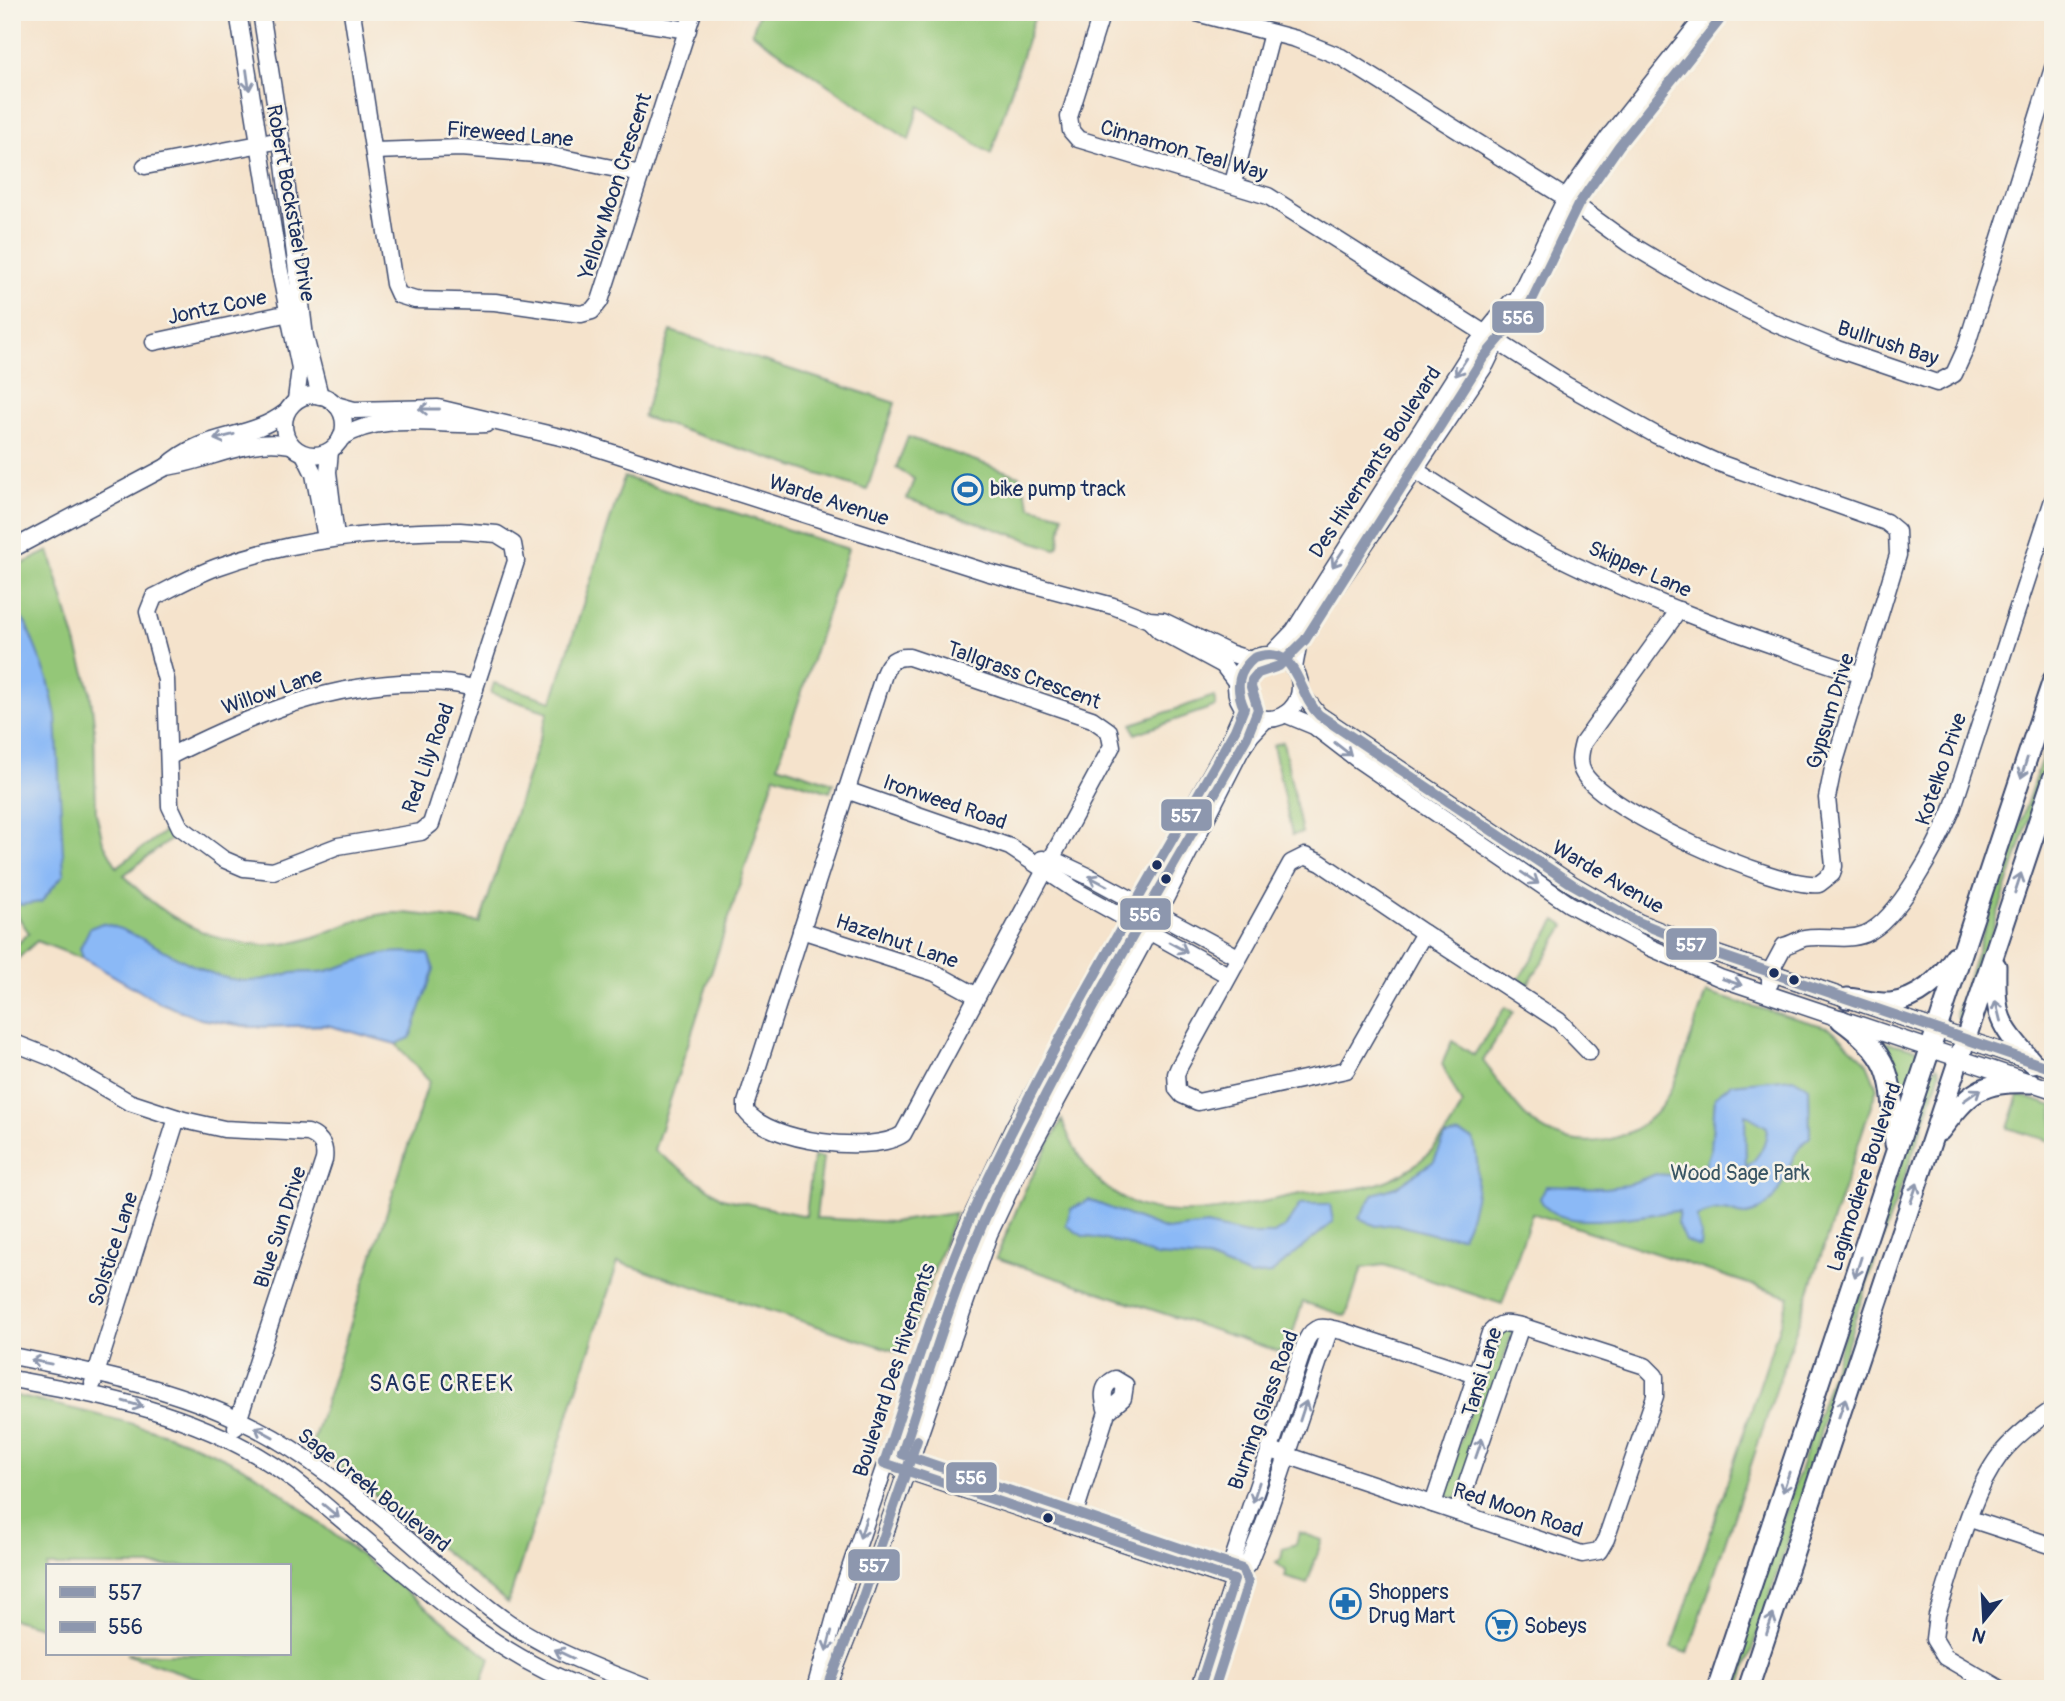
<svg xmlns="http://www.w3.org/2000/svg" width="2065" height="1701" viewBox="0 0 2065 1701" font-family="Pangolin,sans-serif">
<style>
.green{fill:#94c778;stroke:#587b6b;stroke-width:2}
.water{fill:#8bb9f6;stroke:#5374aa;stroke-width:2;fill-rule:evenodd}
.lines{fill:none;stroke-linecap:round;stroke-linejoin:round}
.minor-casing{stroke:#3c4a6e;stroke-width:19}
.major-casing{stroke:#3c4a6e;stroke-width:23}
.minor{stroke:#fff;stroke-width:16}
.major{stroke:#fff;stroke-width:19}
.bus-1-casing{stroke:#f7f3e8;stroke-width:16}
.bus-2-casing{stroke:#f7f3e8;stroke-width:16}
.bus-1{stroke:#8d97ae;stroke-width:10}
.bus-2{stroke:#8d97ae;stroke-width:10}
.oneway{stroke:#8d97ae}
.bus-dot{fill:#1b2f5e;stroke:#f7f3e8;stroke-width:2.5}
.labels{text-anchor:middle;stroke-width:5;stroke-linejoin:round;paint-order:stroke}
.street-label{font-size:21px;fill:#1b2f5e;stroke:#f7f3e8}
.poi-label{font-size:21px;fill:#1b2f5e;stroke:#f7f3e8;text-anchor:start}
.park-label{font-size:21px;fill:#395564;stroke:#f7f3e8}
.neighbourhood-label{font-size:23px;letter-spacing:2px;fill:#1b2f5e;stroke:#f7f3e8}
.line-badge{stroke:#f7f3e8;stroke-width:2.5}
.badge-label{font-size:19px;text-anchor:middle;font-weight:bold;fill:#fff}
</style>
<rect width="100%" height="100%" fill="#f7f3e8"/>
<filter id="ink" filterUnits="userSpaceOnUse"><feTurbulence type="fractalNoise" baseFrequency=".0143" numOctaves="2"/><feDisplacementMap in="SourceGraphic" scale="14" xChannelSelector="R" yChannelSelector="G"/><feConvolveMatrix kernelMatrix="1 2 1 2 8 2 1 2 1" color-interpolation-filters="sRGB"/></filter>
<filter id="wash" filterUnits="userSpaceOnUse"><feTurbulence type="fractalNoise" baseFrequency=".00686" numOctaves="4" result="noise"/><feDisplacementMap in="SourceGraphic" scale="28" xChannelSelector="R" yChannelSelector="G"/><feGaussianBlur stdDeviation="1.57" result="paint"/><feColorMatrix in="noise" values="0 0 0 0 0 0 0 0 0 0 0 0 0 0 0 0 0 1.4 0 .05"/><feComposite in="paint" operator="in"/></filter>
<g filter="url(#wash)">
<rect width="100%" height="100%" fill="#f5e3cc"/>
<g class="green">
<polygon points="759,12 1036,12 991,154 919,106 909,140 752,33"/>
<polygon points="671,331 895,403 867,490 643,417"/>
<polygon points="908,437 1019,476 1031,507 1063,515 1059,545 1055,549 907,499 914,479 896,468"/>
<path d="M624,477l224,72 -70,216 55,18 -3,9 -55,-17 -121,375 68,48 84,18 7,-59 10,1 -7,60 76,4 63,-9 -51,141 -286,-92 -110,341 -196,-159 117,-363 -33,-37 -69,-19 -75,2 -51,-8 -42,-17 -68,-40 -54,-21 -25,23v-15l17,-16 -10,-15 -7,-22v-327l37,-18 41,139 4,33 2,90 7,29 14,25 48,-36 6,8 -47,36c41,47 109,81 172,67 30,-6 57,-24 87,-28 24,-4 71,6 97,9l68,-211 -57,-19 3,-10 58,18z"/>
<polygon points="1214,696 1216,706 1135,734 1132,724"/>
<polygon points="2053,725 2053,747 1963,1019 1959,1021 1956,1014"/>
<polygon points="1283,742 1302,833 1292,835 1273,745"/>
<polygon points="1556,920 1565,926 1528,984 1519,979"/>
<path d="M1706,993l124,35 36,33 11,27 -189,565 -16,-5 117,-351 -257,-84 -30,91 -118,-39 -22,3 -16,48 -43,-14 -17,52 -290,-96 29,-68 37,-70c45,122 139,95 238,74 18,-3 36,-2 54,-5 51,-7 87,-38 108,-84l-20,-41 10,-23 22,14 31,-48 8,5 -30,49c15,19 29,43 47,59 41,36 108,26 136,-21 18,-32 27,-72 40,-106z"/>
<polygon points="1879,1040 1918,1050 1920,1053 1899,1113"/>
<polygon points="1937,1066 1940,1071 1932,1098 1859,1307 1826,1412 1804,1492 1739,1689 1727,1689 1932,1071"/>
<polygon points="2019,1095 2053,1106 2053,1142 2008,1128"/>
<polygon points="1506,1328 1513,1331 1458,1499 1442,1495 1492,1346"/>
<path d="M12,1395c93,21 169,35 252,84l226,179 -10,31h-252l-102,-35h163v-88h-242v63l-35,-10z"/>
<polygon points="1299,1532 1322,1540 1307,1584 1285,1577 1286,1572 1276,1562 1281,1559 1283,1548 1296,1544"/>
</g>
<g class="water">
<polygon points="12,612 17,612 26,624 48,679 56,716 64,874 41,902 20,905 12,896"/>
<path d="M102,923c46,11 102,60 149,58 14,-1 28,-6 42,-8 12,-2 25,1 37,-3 43,-12 50,-22 98,-16l6,15 -24,69 -14,6 -69,-19 -75,2 -51,-8 -42,-17 -76,-44 -3,-10 10,-20z"/>
<path d="M1793,1078l16,9 1,50c-26,19 -22,59 -52,74 -18,9 -19,0 -36,-1 -9,0 -18,4 -26,7l5,17 -1,13 -15,-6 -8,-18 2,-12c-32,2 -125,26 -139,-13l6,-12 59,2 22,-3 29,-11 24,2 25,-10 6,-18 4,-51 16,-13zM1745,1114l22,13c0,16 -8,31 -21,40z"/>
<path d="M1459,1134l14,5c9,32 4,68 -11,97l-26,-1 -40,-11 -20,2 -17,-8 15,-24 22,-7 38,-26 11,-24z"/>
<polygon points="1089,1200 1166,1230 1206,1225 1247,1234 1274,1234 1286,1226 1300,1204 1330,1204 1333,1222 1270,1274 1250,1276 1208,1259 1155,1256 1123,1243 1083,1236 1066,1225 1071,1209"/>
</g>
</g>
<g filter="url(#ink)">
<g class="lines">
<defs>
<g id="minor">
<polyline points="238,12 279,267 300,368 296,400"/>
<polyline points="261,12 281,140 305,337 320,396"/>
<polyline points="352,12 394,284 399,295 415,300 495,302 581,314 592,311 600,301 693,12"/>
<polyline points="573,12 688,30"/>
<path d="M1102,12l-33,105 2,14 7,8 190,57 298,189 90,50 60,27 170,60 11,9 1,24 -65,213 -6,30 7,68 -2,8 -13,10c-43,5 -212,-73 -235,-110 -6,-10 -4,-20 -1,-31l96,-133"/>
<polyline points="1193,12 1296,39 1341,57 1566,198 1628,243 1702,287 1776,324 1837,349 1937,383 1954,374 1965,350 2053,68"/>
<polyline points="374,151 461,148 548,155 641,174"/>
<polyline points="145,166 281,140"/>
<polyline points="1233,183 1272,33"/>
<polyline points="154,342 289,313"/>
<circle cx="314" cy="425" r="30"/>
<polyline points="336,405 354,410 438,408 569,439 986,572 1113,606 1149,620 1163,621 1229,653 1251,660"/>
<path d="M341,438c41,-27 99,-11 145,-14"/>
<polyline points="330,451 328,472 336,537"/>
<polyline points="304,454 314,474 326,538"/>
<path d="M166,467c41,-5 83,-31 124,-22"/>
<path d="M1415,470c39,25 78,52 118,74 104,55 217,95 329,131"/>
<path d="M460,531l37,3 16,10 3,17 -85,263 -10,8 -83,14 -65,25 -29,-3 -21,-9 -43,-32 -10,-21 -4,-126 -18,-68 6,-15c20,-10 41,-22 63,-30 79,-29 159,-35 243,-36z"/>
<path d="M12,549l154,-82c40,-37 81,-25 120,-55"/>
<polyline points="1149,620 1160,631 1223,665 1236,682"/>
<polyline points="1271,655 1294,631 1472,350 1511,302"/>
<circle cx="1268" cy="687" r="32"/>
<path d="M909,657l183,62 17,12 3,15 -209,388c-30,21 -135,8 -157,-23v-8l138,-429c5,-12 11,-18 25,-17z"/>
<polyline points="1294,668 1298,646 1307,628 1339,583 1486,364 1566,198 1608,138 1708,12"/>
<polyline points="1300,692 1319,715 1572,884 1638,922 1714,953 2053,1069"/>
<polyline points="1285,714 1314,726 1357,759 1569,904 1649,947 1720,978 2053,1090"/>
<path d="M170,756c74,-37 146,-68 230,-73 25,-1 52,-2 75,6"/>
<polyline points="846,790 1010,847 1078,892 1228,975"/>
<polygon points="1305,856 1321,863 1424,933 1346,1070 1198,1102 1182,1095 1177,1089 1176,1074 1179,1067 1291,863"/>
<polyline points="1042,859 1056,861 1088,876 1238,957"/>
<polyline points="801,930 935,973 977,996"/>
<polyline points="1424,933 1559,1021 1589,1052"/>
<path d="M1770,983v-11l14,-26c7,-2 14,-6 20,-8 19,-4 42,4 61,-4 33,-13 73,-91 87,-124l101,-310"/>
<path d="M12,1042l43,17 74,43 55,18 40,9 84,4c13,5 18,13 16,27l-88,267"/>
<path d="M1330,1328l-66,196 -16,40 -14,16 -1,-21 73,-218c9,-18 19,-14 36,-10l134,44"/>
<path d="M12,1356c91,18 180,35 262,82 79,46 144,115 216,171 48,38 103,57 160,80"/>
<path d="M12,1379c92,17 182,34 261,86 22,14 42,32 62,49 77,64 156,141 253,175"/>
<polyline points="93,1383 177,1118"/>
<polyline points="1277,1452 1582,1554 1599,1551 1606,1539 1655,1396 1655,1376 1645,1366 1521,1326"/>
<polyline points="897,1467 1234,1580 1199,1689"/>
<path d="M1433,1504l57,-171c10,-11 16,-11 31,-7l-64,186"/>
<polyline points="1970,1519 2053,1546"/>
<path d="M1071,1525l36,-113c-4,-13 -7,-26 8,-33l10,6 -2,13 -16,14"/>
<polyline points="815,1689 842,1592 964,1233 1014,1127 1229,742 1244,708"/>
<polyline points="827,1689 862,1600 989,1234 1018,1172 1140,948 1241,750 1251,735 1266,719"/>
<path d="M2000,1689l-55,-32 -11,-18 3,-24c17,-49 32,-119 63,-160 14,-18 34,-33 53,-46"/>
</g>
<g id="major">
<path d="M1996,966c-1,54 3,57 37,97"/>
<path d="M1847,998c13,1 30,6 44,5 28,-4 50,-24 64,-47"/>
<path d="M1841,1020c55,39 50,61 54,124"/>
<path d="M1940,1131c30,-39 40,-50 91,-48"/>
<polyline points="1717,1689 2053,680"/>
<polyline points="1748,1689 2053,778"/>
</g>
</defs>
<use href="#minor" class="minor-casing"/>
<use href="#major" class="major-casing"/>
<use href="#minor" class="minor"/>
<use href="#major" class="major"/>
<defs>
<g id="bus-1">
<polyline points="827,1689 862,1600 917,1440"/>
<path d="M1199,1689l35,-109 -350,-117c30,-90 57,-183 97,-269 75,-159 167,-311 254,-464l9,-22c-9,-20 -7,-36 10,-50 45,-16 42,35 65,57l253,169 66,38 76,31 339,116"/>
</g>
<path id="bus-2" d="M1214,1689l34,-106 -6,-14 -340,-115c28,-85 53,-172 91,-253 74,-159 168,-312 254,-464l11,-28 -7,-22 1,-7 6,-7 21,-7 26,-26 178,-282 48,-56 47,-97 41,-59 100,-125"/>
</defs>
<use href="#bus-1" class="bus-1-casing"/>
<use href="#bus-2" class="bus-2-casing"/>
<use href="#bus-1" class="bus-1"/>
<use href="#bus-2" class="bus-2"/>
</g>
<defs><path id="oneway-shaft" d="M-6 0H5M1.5-3L5.5 0L1.5 3" fill="none" stroke-width="1.6" stroke-linecap="round" stroke-linejoin="round" transform="scale(1.75)"/></defs>
<g class="oneway">
<use href="#oneway-shaft" transform="translate(248 80) rotate(82)"/>
<use href="#oneway-shaft" transform="translate(1461 367) rotate(123)"/>
<use href="#oneway-shaft" transform="translate(429 409) rotate(-180)"/>
<use href="#oneway-shaft" transform="translate(224 437) rotate(166)"/>
<use href="#oneway-shaft" transform="translate(1338 558) rotate(123)"/>
<use href="#oneway-shaft" transform="translate(1343 749) rotate(38)"/>
<use href="#oneway-shaft" transform="translate(2024 768) rotate(108)"/>
<use href="#oneway-shaft" transform="translate(1530 878) rotate(34)"/>
<use href="#oneway-shaft" transform="translate(1098 881) rotate(-152)"/>
<use href="#oneway-shaft" transform="translate(2018 883) rotate(-72)"/>
<use href="#oneway-shaft" transform="translate(1178 947) rotate(29)"/>
<use href="#oneway-shaft" transform="translate(1732 982) rotate(19)"/>
<use href="#oneway-shaft" transform="translate(1998 1011) rotate(-104)"/>
<use href="#oneway-shaft" transform="translate(1972 1095) rotate(-35)"/>
<use href="#oneway-shaft" transform="translate(1914 1193) rotate(-71)"/>
<use href="#oneway-shaft" transform="translate(1858 1267) rotate(108)"/>
<use href="#oneway-shaft" transform="translate(41 1362) rotate(-169)"/>
<use href="#oneway-shaft" transform="translate(133 1404) rotate(16)"/>
<use href="#oneway-shaft" transform="translate(1842 1408) rotate(-71)"/>
<use href="#oneway-shaft" transform="translate(1303 1411) rotate(-72)"/>
<use href="#oneway-shaft" transform="translate(264 1432) rotate(-151)"/>
<use href="#oneway-shaft" transform="translate(1479 1448) rotate(-71)"/>
<use href="#oneway-shaft" transform="translate(1786 1482) rotate(108)"/>
<use href="#oneway-shaft" transform="translate(1256 1492) rotate(108)"/>
<use href="#oneway-shaft" transform="translate(331 1511) rotate(40)"/>
<use href="#oneway-shaft" transform="translate(863 1528) rotate(108)"/>
<use href="#oneway-shaft" transform="translate(1770 1624) rotate(-71)"/>
<use href="#oneway-shaft" transform="translate(829 1641) rotate(105)"/>
<use href="#oneway-shaft" transform="translate(564 1654) rotate(-154)"/>
</g>
</g>
<defs>
<symbol id="stadium-ring" viewBox="-11 -11 22 22"><circle r="9.5" fill="#f7f3e8" stroke="#1f6fb2" stroke-width="1.5"/><path d="M0-5a6.5 5 0 1 0 0 10a6.5 5 0 1 0 0-10ZM-3.5-1.8h7v3.6h-7Z" fill="#1f6fb2"/></symbol>
<symbol id="pharmacy-ring" viewBox="-11 -11 22 22"><circle r="9.5" fill="#f7f3e8" stroke="#1f6fb2" stroke-width="1.5"/><path d="M-2-6h4v4h4v4h-4v4h-4v-4h-4v-4h4Z" fill="#1f6fb2"/></symbol>
<symbol id="supermarket-ring" viewBox="-11 -11 22 22"><circle r="9.5" fill="#f7f3e8" stroke="#1f6fb2" stroke-width="1.5"/><path d="M-6-5.5h2.5l.6 2H6L4.5 2H-2.5L-4.4-4H-6ZM-1.5 3.2a1.3 1.3 0 1 0 .1 0ZM3 3.2a1.3 1.3 0 1 0 .1 0Z" fill="#1f6fb2"/></symbol>
</defs>
<g fill-rule="evenodd">
<use href="#stadium-ring" x="950" y="472" width="35" height="35"/>
<use href="#pharmacy-ring" x="1328" y="1586" width="35" height="35"/>
<use href="#supermarket-ring" x="1484" y="1608" width="35" height="35"/>
</g>
<g class="bus-dot">
<circle cx="1157" cy="865" r="6"/>
<circle cx="1166" cy="879" r="6"/>
<circle cx="1774" cy="973" r="6"/>
<circle cx="1794" cy="980" r="6"/>
<circle cx="1048" cy="1518" r="6"/>
</g>
<g class="labels">
<g class="street-label">
<text transform="translate(510 134) rotate(5)" y="7">Fireweed Lane</text>
<text transform="translate(1184 150) rotate(16)" y="7">Cinnamon Teal Way</text>
<text transform="translate(615 186) rotate(-72)" y="7">Yellow Moon Crescent</text>
<text transform="translate(291 203) rotate(80)" y="7">Robert Bockstael Drive</text>
<text transform="translate(217 307) rotate(-12)" y="7">Jontz Cove</text>
<text transform="translate(1888 343) rotate(18)" y="7">Bullrush Bay</text>
<text transform="translate(1375 462) rotate(-57)" y="7">Des Hivernants Boulevard</text>
<text transform="translate(829 500) rotate(18)" y="7">Warde Avenue</text>
<text transform="translate(1640 569) rotate(24)" y="7">Skipper Lane</text>
<text transform="translate(1024 675) rotate(20)" y="7">Tallgrass Crescent</text>
<text transform="translate(272 691) rotate(-19)" y="7">Willow Lane</text>
<text transform="translate(1830 711) rotate(-73)" y="7">Gypsum Drive</text>
<text transform="translate(428 758) rotate(-70)" y="7">Red Lily Road</text>
<text transform="translate(1941 769) rotate(-71)" y="7">Kotelko Drive</text>
<text transform="translate(945 802) rotate(19)" y="7">Ironweed Road</text>
<text transform="translate(1608 877) rotate(30)" y="7">Warde Avenue</text>
<text transform="translate(897 941) rotate(19)" y="7">Hazelnut Lane</text>
<text transform="translate(1864 1177) rotate(-72)" y="7">Lagimodiere Boulevard</text>
<text transform="translate(280 1227) rotate(-72)" y="7">Blue Sun Drive</text>
<text transform="translate(113 1249) rotate(-72)" y="7">Solstice Lane</text>
<text transform="translate(894 1370) rotate(-72)" y="7">Boulevard Des Hivernants</text>
<text transform="translate(1482 1372) rotate(-73)" y="7">Tansi Lane</text>
<text transform="translate(1263 1410) rotate(-70)" y="7">Burning Glass Road</text>
<text transform="translate(374 1490) rotate(38)" y="7">Sage Creek Boulevard</text>
<text transform="translate(1518 1510) rotate(18)" y="7">Red Moon Road</text>
</g>
<g class="poi-label">
<text x="990" y="496">bike pump track</text>
<text x="1368" y="1599">Shoppers<tspan x="1368" dy="24">Drug Mart</tspan></text>
<text x="1524" y="1633">Sobeys</text>
</g>
<g class="park-label">
<text x="1740" y="1180">Wood Sage Park</text>
</g>
<g class="neighbourhood-label">
<text x="442" y="1391">SAGE CREEK</text>
</g>
</g>
<g class="line-badge">
<rect x="1491" y="300" width="54" height="34" rx="7" fill="#8d97ae"/>
<rect x="1160" y="798" width="53" height="34" rx="7" fill="#8d97ae"/>
<rect x="1119" y="897" width="53" height="34" rx="7" fill="#8d97ae"/>
<rect x="1665" y="927" width="53" height="34" rx="7" fill="#8d97ae"/>
<rect x="945" y="1461" width="53" height="33" rx="7" fill="#8d97ae"/>
<rect x="847" y="1548" width="54" height="34" rx="7" fill="#8d97ae"/>
</g>
<g class="badge-label">
<text x="1518" y="324">556</text>
<text x="1186" y="822">557</text>
<text x="1145" y="921">556</text>
<text x="1691" y="951">557</text>
<text x="971" y="1484">556</text>
<text x="874" y="1572">557</text>
</g>
<rect width="2065" height="1701" fill="none" stroke="#f7f3e8" stroke-width="42"/>
<rect x="46" y="1564" width="245" height="91" fill="#f7f3e8" stroke="#9fa5b1" stroke-width="2"/>
<rect x="60" y="1587" width="35" height="10" fill="#8d97ae" stroke="#9fa5b1" stroke-width="2"/>
<text x="108" y="1600" font-size="21" fill="#1b2f5e">557</text>
<rect x="60" y="1622" width="35" height="10" fill="#8d97ae" stroke="#9fa5b1" stroke-width="2"/>
<text x="108" y="1634" font-size="21" fill="#1b2f5e">556</text>
<g transform="translate(1984 1620) rotate(198)" stroke="#f7f3e8" stroke-width="5" paint-order="stroke">
<path d="M0-5L12 26L0 18L-12 26Z" fill="#1b2f5e"/>
<text y="-10" font-size="19" font-weight="bold" text-anchor="middle" fill="#1b2f5e">N</text>
</g>
</svg>
